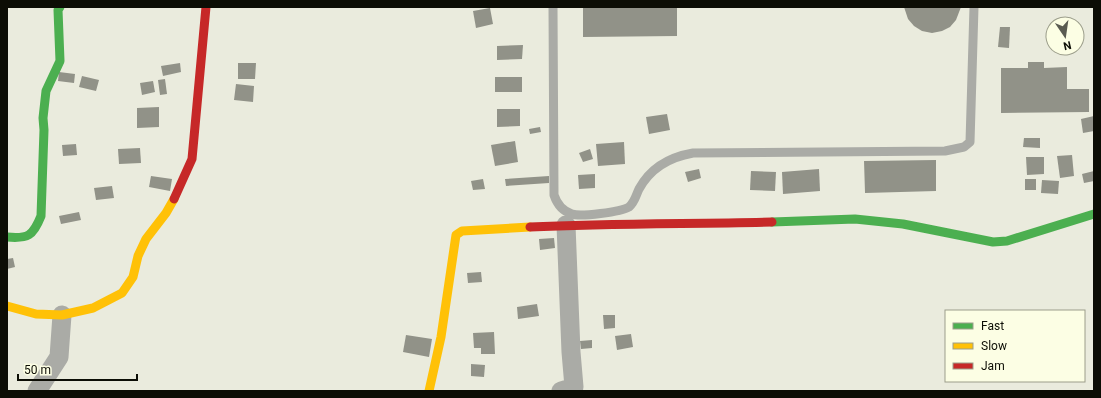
<svg xmlns="http://www.w3.org/2000/svg" width="1101" height="398" viewBox="0 0 1101 398" font-family="Roboto,sans-serif">
<style>
.building{fill:#919288}
.lines{fill:none;stroke-linecap:round;stroke-linejoin:round}
.lane{stroke:#aaaba6;stroke-width:9}
.street{stroke:#aaaba6;stroke-width:19}
.fast{stroke:#4caf50;stroke-width:9}
.slow{stroke:#ffc107;stroke-width:9}
.jam{stroke:#c62828;stroke-width:9}
</style>
<rect width="100%" height="100%" fill="#eaebdd"/>
<g class="building">
<polygon points="583,7 677,7 677,36 583,37"/>
<polygon points="904,7 961,7 956,20 950,27 942,31 932,33 922,31 914,26 908,19"/>
<polygon points="490,8 493,24 476,28 473,11"/>
<polygon points="1000,27 1010,27 1009,48 998,47"/>
<polygon points="523,45 522,59 497,60 497,46"/>
<polygon points="1028,62 1044,62 1044,68 1067,67 1067,89 1089,89 1089,112 1001,113 1001,68 1028,68"/>
<polygon points="180,63 181,72 163,76 161,66"/>
<polygon points="238,63 256,63 255,79 238,79"/>
<polygon points="59,72 75,74 74,83 58,81"/>
<polygon points="82,76 99,80 96,91 79,87"/>
<rect x="495" y="77" width="27" height="15"/>
<polygon points="165,79 167,94 160,95 158,80"/>
<polygon points="153,81 155,92 142,95 140,83"/>
<polygon points="236,84 254,86 253,102 234,100"/>
<polygon points="159,107 159,127 137,128 137,108"/>
<polygon points="497,109 520,109 520,126 497,127"/>
<polygon points="667,114 670,130 649,134 646,117"/>
<polygon points="1094,116 1094,131 1083,133 1081,119"/>
<polygon points="540,127 541,132 530,134 529,129"/>
<polygon points="1024,138 1040,138 1040,148 1023,147"/>
<polygon points="515,141 518,162 495,166 491,145"/>
<polygon points="624,142 625,164 598,166 596,144"/>
<polygon points="76,144 77,155 63,156 62,145"/>
<polygon points="140,148 141,163 119,164 118,149"/>
<polygon points="590,149 593,159 583,162 579,153"/>
<polygon points="1072,155 1074,176 1060,178 1057,156"/>
<polygon points="1026,157 1044,157 1044,174 1027,175"/>
<polygon points="936,160 936,191 865,193 864,161"/>
<polygon points="699,169 701,178 688,182 685,172"/>
<polygon points="819,169 820,191 783,194 782,172"/>
<polygon points="751,171 776,172 775,191 750,190"/>
<polygon points="1094,171 1094,181 1084,183 1082,174"/>
<polygon points="595,174 595,188 579,189 578,175"/>
<polygon points="151,176 172,179 170,191 149,187"/>
<polygon points="549,176 549,183 506,186 505,179"/>
<polygon points="483,179 485,189 473,190 471,181"/>
<rect x="1025" y="179" width="11" height="11"/>
<polygon points="1042,180 1059,181 1058,194 1041,193"/>
<polygon points="112,186 114,198 96,200 94,188"/>
<polygon points="79,212 81,220 61,224 59,216"/>
<polygon points="554,238 555,248 540,250 539,239"/>
<polygon points="13,258 15,267 7,269 7,259"/>
<polygon points="481,272 482,282 468,283 467,273"/>
<polygon points="537,304 539,316 518,319 517,307"/>
<polygon points="603,315 615,315 615,328 604,329"/>
<polygon points="494,332 495,354 481,354 481,348 474,348 473,333"/>
<polygon points="631,334 633,347 617,350 615,336"/>
<polygon points="406,335 432,339 429,357 403,352"/>
<polygon points="592,340 592,348 581,349 580,341"/>
<polygon points="471,364 485,365 484,377 471,376"/>
</g>
<g class="lines">
<path class="lane" d="M553,7l1,188c3,9 8,16 18,19 8,3 49,-2 57,-7 6,-5 7,-12 10,-18 12,-22 31,-32 54,-36l252,-2 19,-4 6,-5 4,-135"/>
<g class="street">
<polyline points="37,391 59,357 62,315"/>
<polyline points="561,391 574,387 571,352 566,225"/>
</g>
<g class="fast">
<polyline points="772,222 855,219 903,224 993,242 1007,241 1094,214"/>
<path d="M7,237c21,2 26,-1 34,-21l3,-86 -1,-12 3,-27 14,-30 -2,-51 2,-3"/>
</g>
<g class="slow">
<polyline points="7,306 36,314 62,315 93,308 122,293 133,277 138,256 146,239 166,213 174,199"/>
<polyline points="429,391 441,337 456,235 462,231 530,227"/>
</g>
<g class="jam">
<polyline points="174,199 192,159 206,7"/>
<path d="M530,227c80,-4 161,-3 242,-5"/>
</g>
</g>
<rect width="1101" height="398" fill="none" stroke="#0c0d05" stroke-width="16"/>
<rect x="945" y="310" width="140" height="72" fill="#fcfee4" stroke="#9c9e8b"/>
<rect x="953" y="323" width="20" height="6" fill="#4caf50" stroke="#9c9e8b"/>
<text x="981" y="330" font-size="12" fill="#0c0d05">Fast</text>
<rect x="953" y="343" width="20" height="6" fill="#ffc107" stroke="#9c9e8b"/>
<text x="981" y="350" font-size="12" fill="#0c0d05">Slow</text>
<rect x="953" y="363" width="20" height="6" fill="#c62828" stroke="#9c9e8b"/>
<text x="981" y="370" font-size="12" fill="#0c0d05">Jam</text>
<g transform="translate(1065 36) rotate(167)"><circle r="19" fill="#fcfee4" stroke="#9c9e8b"/>
<path d="M0-3L7 15L0 10L-7 15Z" fill="#5a5b51"/>
<text y="-6" font-size="11" font-weight="bold" text-anchor="middle" fill="#0c0d05">N</text>
</g>
<path d="M18 374v6h119v-6" fill="none" stroke="#0c0d05" stroke-width="2"/>
<text x="24" y="374" font-size="12" fill="#0c0d05" stroke="#fcfee4" stroke-width="3" paint-order="stroke">50 m</text>
</svg>
